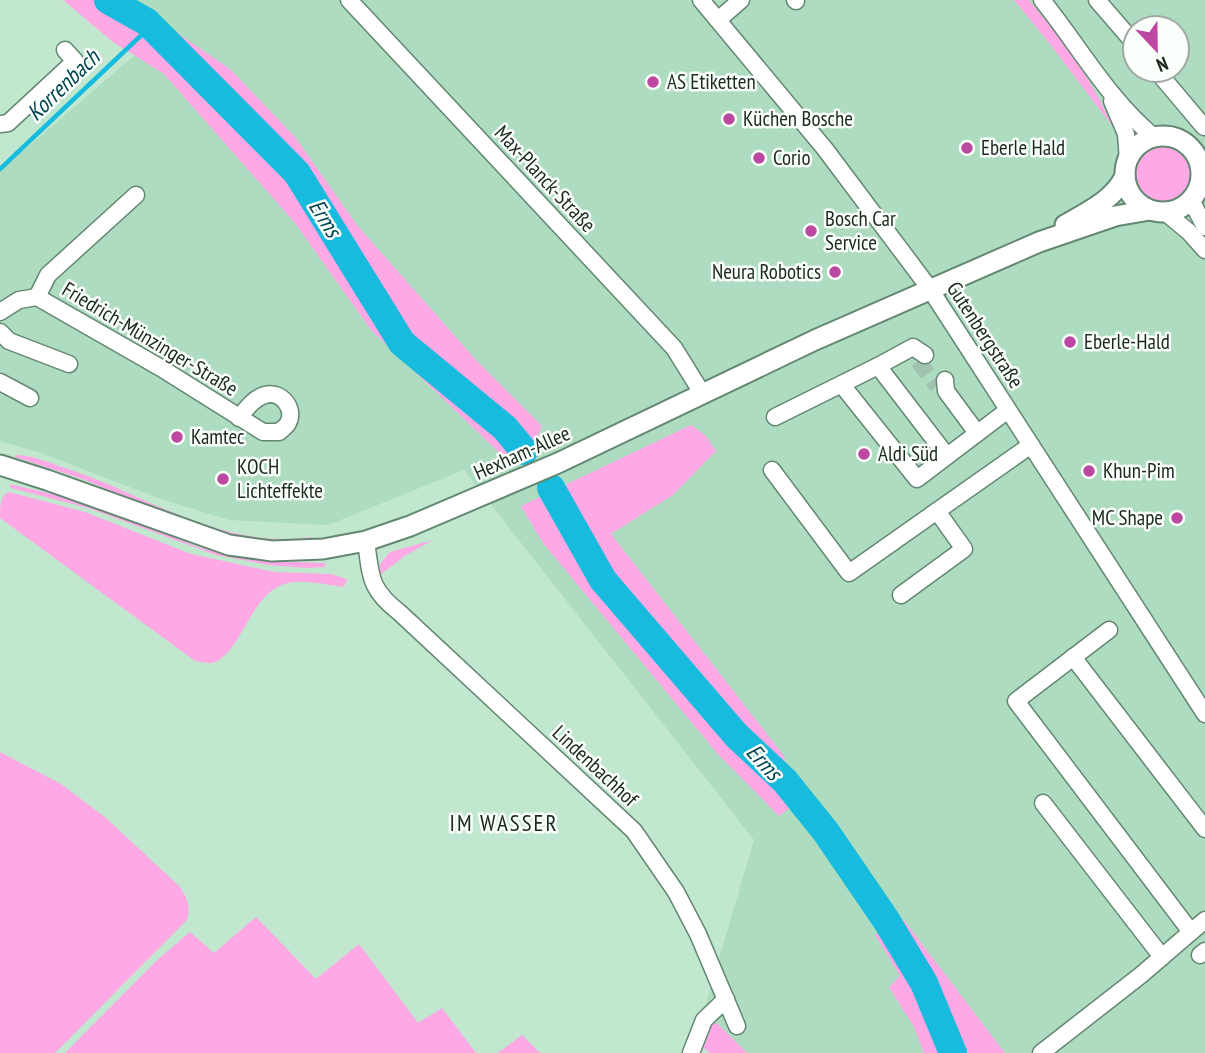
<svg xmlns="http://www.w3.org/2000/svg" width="1205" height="1053" viewBox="0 0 1205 1053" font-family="'PT Sans Narrow',sans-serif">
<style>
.built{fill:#aedcc0;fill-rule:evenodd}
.green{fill:#fea8e5}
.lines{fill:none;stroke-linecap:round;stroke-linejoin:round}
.stream{stroke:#17bbde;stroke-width:4.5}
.river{stroke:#17bbde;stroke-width:28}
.minor-tunnel{stroke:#a0c1ac;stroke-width:16;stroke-dasharray:16 8;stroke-linecap:butt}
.minor-casing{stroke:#648772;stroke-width:19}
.major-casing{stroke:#648772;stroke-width:23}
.minor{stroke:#fff;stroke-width:16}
.major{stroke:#fff;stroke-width:19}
.poi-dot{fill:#bc48a1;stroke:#fbfffc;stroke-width:2.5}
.labels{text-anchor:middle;stroke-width:5;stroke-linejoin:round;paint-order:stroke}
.poi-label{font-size:21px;fill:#1b2920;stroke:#fbfffc;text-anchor:start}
.street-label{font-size:21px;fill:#1b2920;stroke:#fbfffc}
.water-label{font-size:23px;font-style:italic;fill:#014452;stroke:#fbfffc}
.neighbourhood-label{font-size:23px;letter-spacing:2px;fill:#1b2920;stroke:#fbfffc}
</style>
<rect width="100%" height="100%" fill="#c1e7cf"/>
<path class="built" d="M118,0h1087v1053h-475l-31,-26 55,-187 -290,-370 -136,55 -99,-5 -68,-21 -120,-46 -41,-12v-270l164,-141zM1135,28h42v42h-42z"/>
<g class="green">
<polygon points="63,0 129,0 230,69 295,137 357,225 476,360 542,426 537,438 506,459 371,330 295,223 164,74 113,42"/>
<path d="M1014,0h15c33,40 63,79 84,127l-63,-83z"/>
<circle cx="1163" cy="173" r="30"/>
<polygon points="691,425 705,435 716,451 673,495 611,534 784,756 792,806 779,816 717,753 543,543 521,506"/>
<path d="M16,455c17,0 36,9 52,14 78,26 155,81 242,68l4,4 -32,2 -57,-7 -75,-28 -65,-28 -70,-23z"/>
<polygon points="9,484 74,499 139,522 198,547 217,552 269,561 325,563 325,567 307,568 269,565 216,555 88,508 11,488"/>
<path d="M9,492l76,20 106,42 84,18 56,2 16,5 -3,8c-19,-2 -47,-10 -65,-1 -28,14 -39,63 -62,75 -7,4 -15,1 -22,0l-195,-143c0,-10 0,-23 9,-26z"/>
<polygon points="433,540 406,555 380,575 380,564 390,552"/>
<path d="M0,752l61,32 45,34 73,68c8,11 13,23 7,35l-131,132h-55z"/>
<polygon points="256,917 316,979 359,944 418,1023 442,1008 476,1053 65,1053 156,961 190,932 214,953"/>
<polygon points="903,919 1005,1053 924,1053 914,1027 889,987 900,976 875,935"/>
<polygon points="717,1023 747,1053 710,1053 700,1045 706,1025"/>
<polygon points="522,1035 540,1053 498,1053"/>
</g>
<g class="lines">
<polyline class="stream" points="0,169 151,26"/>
<g class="river">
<polyline points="108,0 147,22 297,173 402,343 505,428 524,451"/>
<polyline points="551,488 603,580 736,735 785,781 826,832 886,920 924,983 953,1053"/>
</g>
<polyline class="minor-tunnel" points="918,361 937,386"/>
<defs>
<g id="minor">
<polyline points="349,0 674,348 702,393"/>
<polyline points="701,0 825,149 930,289 1205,714"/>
<polyline points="795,0 796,1"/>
<path d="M1042,0c37,46 66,99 112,137"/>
<polyline points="1097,0 1135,44"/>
<polyline points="718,20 741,0"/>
<polyline points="1156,70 1204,127"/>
<polyline points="1112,101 1126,134 1128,161"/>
<polyline points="0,124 8,123 75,61 65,50"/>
<polyline points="1191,200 1205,227"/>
<polyline points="1165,212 1189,232 1205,250"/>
<polyline points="37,297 48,275 136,195"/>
<path d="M0,312l19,-12 18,-3 124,71 102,64h16c3,-3 7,-5 9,-9 8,-14 -7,-33 -23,-28 -11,3 -19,14 -26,23"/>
<polyline points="0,332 9,341 69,364"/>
<polyline points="925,355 913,347 878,366 947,456"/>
<polyline points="945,380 946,391 977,433"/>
<polyline points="0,382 30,398"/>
<polyline points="842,385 917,479 1008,410"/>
<polyline points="775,417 878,366"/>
<polyline points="772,470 849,573 937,511"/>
<path d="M366,541c5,36 3,48 34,72l234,218 42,61 22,42 39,92"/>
<polyline points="901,595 964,549 937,511 1031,445"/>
<polyline points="1109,630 1016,701 1191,932"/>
<polyline points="1073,657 1205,829"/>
<polyline points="1043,803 1162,957"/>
<polyline points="1200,955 1205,951"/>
<polyline points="691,1053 704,1020 726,999"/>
<polyline points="1041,1053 1141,975 1205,920"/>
</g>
<g id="major">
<circle cx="1163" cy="174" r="38"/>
<path d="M1065,225c22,-13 49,-25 60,-49"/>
<polyline points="0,465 47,480 229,545 272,551 323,549 366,541 410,526 558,463 815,340 1039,242 1115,216 1150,210"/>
</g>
</defs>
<use href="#minor" class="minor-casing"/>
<use href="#major" class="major-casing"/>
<use href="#minor" class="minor"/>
<use href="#major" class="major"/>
</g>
<g class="poi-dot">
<circle cx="653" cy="82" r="7"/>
<circle cx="729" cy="119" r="7"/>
<circle cx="967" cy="148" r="7"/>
<circle cx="759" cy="158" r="7"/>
<circle cx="811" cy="231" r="7"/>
<circle cx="835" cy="272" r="7"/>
<circle cx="1070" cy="342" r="7"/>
<circle cx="177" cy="437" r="7"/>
<circle cx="864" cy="454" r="7"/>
<circle cx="1089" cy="471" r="7"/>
<circle cx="223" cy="479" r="7"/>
<circle cx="1177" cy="518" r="7"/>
</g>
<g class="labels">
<g class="poi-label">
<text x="667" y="89">AS Etiketten</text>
<text x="743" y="126">Küchen Bosche</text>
<text x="981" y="155">Eberle Hald</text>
<text x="773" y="165">Corio</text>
<text x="825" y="226">Bosch Car<tspan x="825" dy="24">Service</tspan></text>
<text x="821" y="279" text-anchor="end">Neura Robotics</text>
<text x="1084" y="349">Eberle-Hald</text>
<text x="191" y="444">Kamtec</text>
<text x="878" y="461">Aldi Süd</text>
<text x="237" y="474">KOCH<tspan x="237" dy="24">Lichteffekte</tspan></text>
<text x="1103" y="478">Khun-Pim</text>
<text x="1163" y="525" text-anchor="end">MC Shape</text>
</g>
<g class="street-label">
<text transform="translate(545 179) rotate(47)" y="7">Max-Planck-Straße</text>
<text transform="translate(985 335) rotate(57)" y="7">Gutenbergstraße</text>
<text transform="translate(150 339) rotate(31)" y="7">Friedrich-Münzinger-Straße</text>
<text transform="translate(522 453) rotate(-24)" y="7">Hexham-Allee</text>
<text transform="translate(595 766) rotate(43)" y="7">Lindenbachhof</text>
</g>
<g class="water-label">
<text transform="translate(63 85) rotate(-44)" y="8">Korrenbach</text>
<text transform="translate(325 218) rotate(58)" y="8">Erms</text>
<text transform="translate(764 762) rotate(48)" y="8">Erms</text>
</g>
<g class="neighbourhood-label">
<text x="504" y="831">IM WASSER</text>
</g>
</g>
<g transform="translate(1156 49) rotate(158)"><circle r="33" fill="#fbfffc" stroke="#a1a9a4" stroke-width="2"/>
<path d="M0-5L12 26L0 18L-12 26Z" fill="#bc48a1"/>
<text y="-10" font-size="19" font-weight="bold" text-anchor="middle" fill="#1b2920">N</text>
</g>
</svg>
